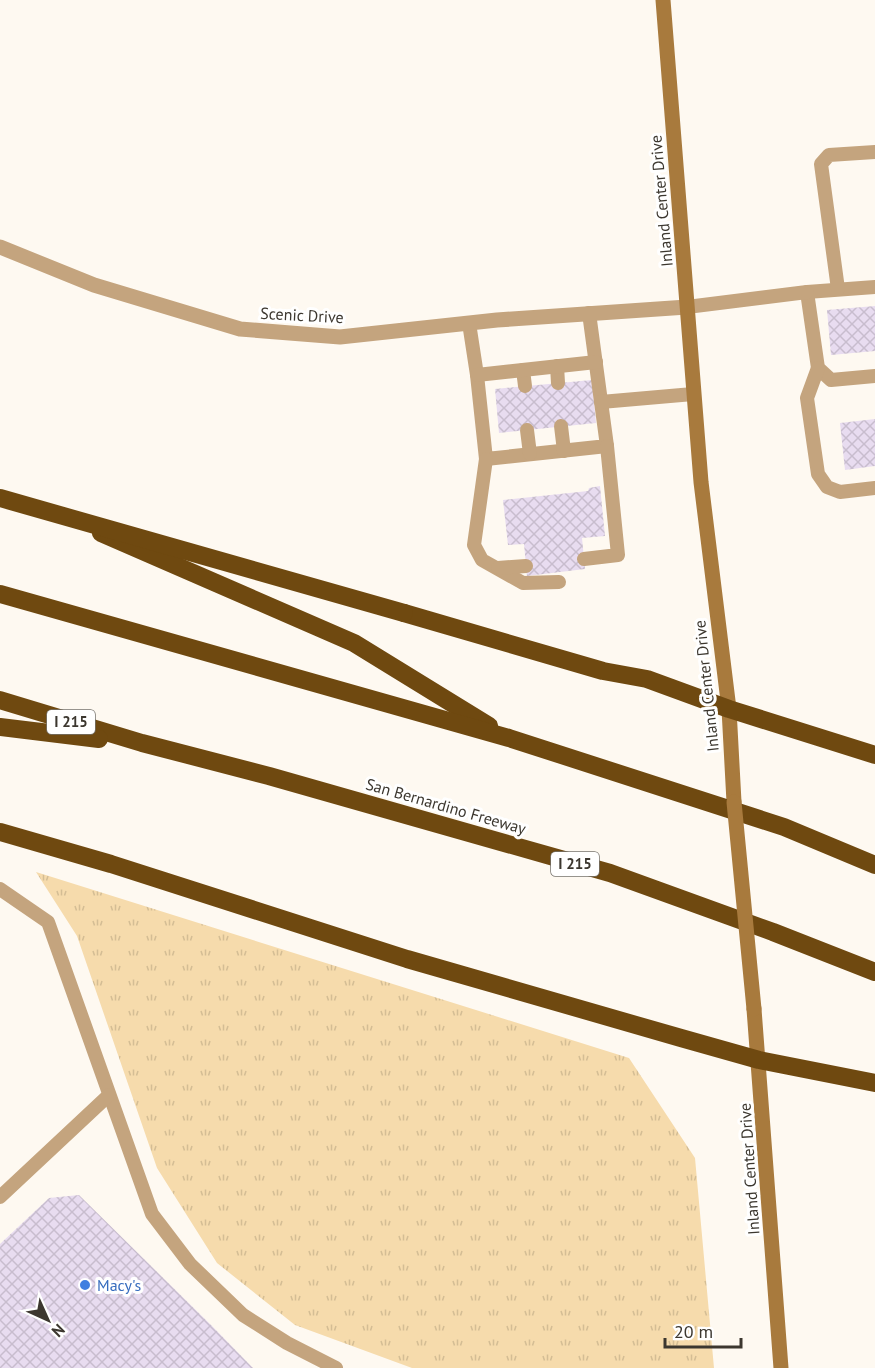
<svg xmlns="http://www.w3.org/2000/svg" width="875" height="1368" viewBox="0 0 875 1368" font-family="'PT Sans',sans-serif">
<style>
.grass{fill:url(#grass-tufts)}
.building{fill:url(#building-cross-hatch)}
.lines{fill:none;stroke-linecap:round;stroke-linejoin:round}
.service{stroke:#c4a47e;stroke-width:14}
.minor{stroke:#c4a47e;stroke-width:15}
.secondary{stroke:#a87a3d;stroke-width:15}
.motorway{stroke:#6f4910;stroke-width:18}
.secondary-bridge{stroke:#a87a3d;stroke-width:15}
.motorway-bridge{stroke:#6f4910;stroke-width:18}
.shop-dot{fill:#3f7fe0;stroke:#fff;stroke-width:2}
.labels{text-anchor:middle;stroke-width:6;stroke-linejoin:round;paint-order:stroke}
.shield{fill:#fff;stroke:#76736d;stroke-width:1.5}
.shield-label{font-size:15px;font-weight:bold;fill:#3c372f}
.street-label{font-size:16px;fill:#3c372f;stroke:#fff}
.shop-label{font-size:16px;fill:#366cbe;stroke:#fff;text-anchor:start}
</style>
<defs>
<pattern id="grass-tufts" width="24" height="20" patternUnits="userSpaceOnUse" patternTransform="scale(1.5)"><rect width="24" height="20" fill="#f6dbac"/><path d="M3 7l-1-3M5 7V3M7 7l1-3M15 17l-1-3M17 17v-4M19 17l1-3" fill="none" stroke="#d4bd94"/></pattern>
<pattern id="building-cross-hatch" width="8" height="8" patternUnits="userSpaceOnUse" patternTransform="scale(1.5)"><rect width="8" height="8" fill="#e8dcf0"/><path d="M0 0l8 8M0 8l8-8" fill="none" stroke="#c8bdce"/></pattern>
</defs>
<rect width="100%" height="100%" fill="#fef9f1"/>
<polygon class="grass" points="36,872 629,1058 695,1158 714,1368 412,1368 295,1325 217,1263 157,1168 77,936"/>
<g class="building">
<polygon points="875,306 875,351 831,355 827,310"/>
<polygon points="592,380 596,423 499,433 495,389"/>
<polygon points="875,419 875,466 845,470 840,423"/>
<polygon points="600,486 605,536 582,538 585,569 527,576 524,544 508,545 503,500 588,491 589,488"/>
<polygon points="79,1195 212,1326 253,1368 0,1368 0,1244 49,1198"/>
</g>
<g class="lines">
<g class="service">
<polyline points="875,287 807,292 818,368 831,380 875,376"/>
<polyline points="838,289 821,164 829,155 875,152"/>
<polyline points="687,307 807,292"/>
<polyline points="469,323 477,375 486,459 607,446 589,313"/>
<polyline points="557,366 558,383"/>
<polyline points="818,368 807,398 818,474 827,487 840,492 875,488"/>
<polyline points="523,370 525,386"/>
<polyline points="477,375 596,362"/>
<polyline points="601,402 693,394"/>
<polyline points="561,426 564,451"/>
<polyline points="527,430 530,454"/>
<polyline points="486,459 474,545 482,560 523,583 559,582"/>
<polyline points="584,559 618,555 607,446"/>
<polyline points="498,568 526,566"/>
<polyline points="0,889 48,922 152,1214 190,1264 243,1315 287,1343 336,1368"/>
<polyline points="0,1197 109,1095"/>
</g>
<polyline class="minor" points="0,247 94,285 240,329 340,337 497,320 687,307"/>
<g class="secondary">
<polyline points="663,0 701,482 729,709 734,802"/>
<polyline points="754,1009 781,1368"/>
</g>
<g class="motorway">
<polyline points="101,533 354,643 489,726"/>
<polyline points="0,594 509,738 784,827 875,865"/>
<polyline points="404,613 603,671 647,679 729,709 875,755"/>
<polyline points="0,700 142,743 269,776 610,873 773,932 875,972"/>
<polyline points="0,727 99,739"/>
<polyline points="0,832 111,864 407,959 681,1038 759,1060 875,1083"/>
</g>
<polyline class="secondary-bridge" points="734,802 754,1009"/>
<polyline class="motorway-bridge" points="0,498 404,613"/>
</g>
<circle class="shop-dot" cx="85" cy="1285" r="6"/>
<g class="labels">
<g class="shield">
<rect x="47" y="710" width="48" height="24" rx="4.5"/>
<rect x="551" y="852" width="48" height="24" rx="4.5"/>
</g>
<g class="shield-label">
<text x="71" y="727">I 215</text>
<text x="575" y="869">I 215</text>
</g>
<g class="street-label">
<text transform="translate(661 201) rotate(-95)" y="6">Inland Center Drive</text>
<text transform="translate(302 315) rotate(3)" y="6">Scenic Drive</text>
<text transform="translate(706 686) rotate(-96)" y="6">Inland Center Drive</text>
<text transform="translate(446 806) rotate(16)" y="6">San Bernardino Freeway</text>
<text transform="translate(749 1169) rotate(-94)" y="6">Inland Center Drive</text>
</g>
<g class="shop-label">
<text x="97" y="1291">Macy's</text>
</g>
</g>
<g transform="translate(48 1320) rotate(135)" stroke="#ffffff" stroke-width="4.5" paint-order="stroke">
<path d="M0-4.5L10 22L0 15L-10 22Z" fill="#3c372f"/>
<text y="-9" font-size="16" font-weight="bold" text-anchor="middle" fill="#3c372f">N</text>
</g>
<path d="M665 1338v9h76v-9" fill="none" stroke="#3c372f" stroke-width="3"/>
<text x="674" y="1338" font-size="18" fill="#3c372f" stroke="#ffffff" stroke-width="4.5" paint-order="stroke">20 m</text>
</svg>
